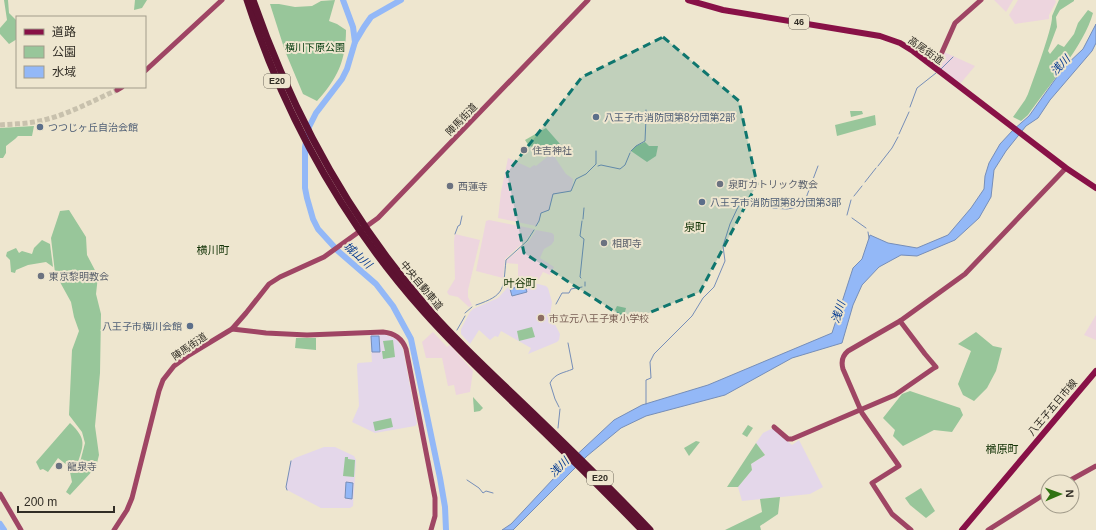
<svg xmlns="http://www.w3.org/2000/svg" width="1096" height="530" viewBox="0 0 1096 530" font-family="Arial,'Noto Sans JP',sans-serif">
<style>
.industrial{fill:#edd5de}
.education{fill:#e4d7ea}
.green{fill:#98c69a}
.water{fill:#93b8f7;stroke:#768eb8}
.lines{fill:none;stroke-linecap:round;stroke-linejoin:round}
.stream{stroke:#768eb8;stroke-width:1}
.river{stroke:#93b8f7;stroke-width:6}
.secondary-tunnel{stroke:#c8c1ad;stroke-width:5;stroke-dasharray:5 2.5;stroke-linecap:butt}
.secondary{stroke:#9f4564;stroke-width:5}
.primary{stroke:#881147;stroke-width:6}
.highway{stroke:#5d1231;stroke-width:7}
.marked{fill:#0f766e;fill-opacity:0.2;stroke:#0f766e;stroke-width:3;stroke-dasharray:8 5;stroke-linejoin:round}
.service-dot{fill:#5c6f8a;stroke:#eee6cf;stroke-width:1.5}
.worship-dot{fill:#6b7280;stroke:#eee6cf;stroke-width:1.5}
.education-dot{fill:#8d6e63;stroke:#eee6cf;stroke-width:1.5}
.labels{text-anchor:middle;stroke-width:4;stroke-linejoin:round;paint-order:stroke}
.shield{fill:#eee6cf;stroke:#6a6458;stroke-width:1}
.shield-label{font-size:9px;font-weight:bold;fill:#312d25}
.park-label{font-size:10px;fill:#01390c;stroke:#eee6cf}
.street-label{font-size:10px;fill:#312d25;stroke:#eee6cf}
.service-label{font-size:10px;fill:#4e5e75;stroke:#eee6cf;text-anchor:start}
.worship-label{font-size:10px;fill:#5b616d;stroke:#eee6cf;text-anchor:start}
.education-label{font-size:10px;fill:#785e54;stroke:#eee6cf;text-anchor:start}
.water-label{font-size:11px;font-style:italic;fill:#043a91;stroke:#eee6cf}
.neighbourhood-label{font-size:11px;fill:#143408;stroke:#eee6cf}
</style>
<rect width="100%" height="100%" fill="#eee6cf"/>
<g class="industrial">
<polygon points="994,0 1013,0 1006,12"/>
<polygon points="1018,0 1055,0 1056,2 1049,15 1049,19 1015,24 1009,15"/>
<polygon points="944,52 975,66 960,84 939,67"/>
<polygon points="552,153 566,174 573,179 572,190 553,195 549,210 541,213 539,221 536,226 498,218 501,192 508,158 530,168 534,165 536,166"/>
<polygon points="489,220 534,229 526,240 505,259 503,278 476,271 486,221"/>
<polygon points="536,230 552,233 554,235 554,241 551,245 544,249 540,258 554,267 550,275 543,272 538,281 518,280 518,264 506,263 507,260 529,241"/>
<polygon points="455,234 480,240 468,290 468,297 472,305 469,307 458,297 449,295 447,292 455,279 454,241"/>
<polygon points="1096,315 1096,340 1084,335"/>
<polygon points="433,332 447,347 450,345 473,371 470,392 456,395 454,385 448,386 442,358 426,358 422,342"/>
</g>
<g class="education">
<polygon points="516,283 534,283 546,286 548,288 552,302 550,315 560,334 559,340 557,342 528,354 531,348 501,331 498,337 495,336 490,340 479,330 470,344 461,334 461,329 470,312 473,309 498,298 511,284"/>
<polygon points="384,334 394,338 397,340 403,349 417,424 415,426 375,433 352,422 359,406 357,365 358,363 372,362 370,335"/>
<polygon points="771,429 774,429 792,445 799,440 823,487 810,494 742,501 738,487 752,470 751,464 765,455 756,443 763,433"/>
<polygon points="324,447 335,447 354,456 356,460 353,506 350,508 321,508 287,490 286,487 291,461 295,458"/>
</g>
<g class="green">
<polygon points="4,0 8,0 9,13 17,21 17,39 9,44 0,34 0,28 7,20"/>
<polygon points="135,0 147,0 142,8 134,10"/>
<path d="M335,0l-6,21 8,3 9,6c0,31 -9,49 -29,71l-14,-7 -18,-43 -15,-47h9l16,3 17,-1 9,-5z"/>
<path d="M1059,0h15v1l-14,9 -4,7 1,10 -9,24 2,3 8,-10 6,3 10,-13 4,-11 10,-13 5,3c-9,33 -45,73 -65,102l-7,6 -8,-4 12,-17 3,-6c5,-14 25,-67 24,-78z"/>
<polygon points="850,111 862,111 863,114 851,117"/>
<polygon points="875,115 876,125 837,136 835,125"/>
<polygon points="34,126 32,136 18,136 15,139 6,146 6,153 3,158 0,158 0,128"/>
<polygon points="546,128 560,144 550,151 529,146 525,140"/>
<polygon points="645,142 649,146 658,146 656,156 647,162 631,151 636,146"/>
<polygon points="69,210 86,237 87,255 98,276 96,294 101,314 100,373 95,426 99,455 96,467 70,495 66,492 72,482 70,472 79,466 85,443 82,432 69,415 72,350 79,331 74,317 71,302 55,273 51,238 60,211"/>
<polygon points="42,240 50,244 53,267 46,262 28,265 16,270 15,273 11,272 10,260 6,256 7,252 16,248 19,253 22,251 32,254 34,248"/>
<polygon points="617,306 626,308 623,319 615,310"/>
<polygon points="532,327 535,337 519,341 517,331"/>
<polygon points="976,332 993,346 1002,348 996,371 987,388 974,401 963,395 958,384 971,351 958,344"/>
<polygon points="296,338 316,338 316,350 295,348"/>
<polygon points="393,340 395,357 383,359 382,351 385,351 383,341"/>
<polygon points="910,391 960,408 963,415 952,432 934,430 903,446 893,436 895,430 883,418 902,394"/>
<polygon points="473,397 483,408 480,411 474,412"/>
<polygon points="391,418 393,427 375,431 373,422"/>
<path d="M70,423c18,17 13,22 7,43l-5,3 -14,-11 -10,14 -5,-3 -3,1 -4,-8z"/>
<polygon points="748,425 753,428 747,437 742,434"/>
<polygon points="696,441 700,442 689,456 684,448"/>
<polygon points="756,443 765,455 751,464 752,470 738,487 727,487"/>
<polygon points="345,457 348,457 348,459 355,460 354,477 343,476"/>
<polygon points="921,488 935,511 926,518 910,505 905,498"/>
<polygon points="780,497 778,514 760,526 761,530 725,530 762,512 760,499"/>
</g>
<g class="water">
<polygon points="1096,24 1096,43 1092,51 1050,100 1038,118 1026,126 1006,151 994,170 991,197 979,218 955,240 917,256 901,255 879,267 862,285 853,305 842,343 792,358 725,395 646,416 621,428 587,456 513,530 502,530 511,524 569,462 614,420 642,405 708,385 832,333 853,268 862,259 870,235 888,243 917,248 948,235 971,208 984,189 985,176 989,163 1000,144 1013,130 1029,116 1064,67 1083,49"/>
<polygon points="525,285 527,292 512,296 510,289"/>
<polygon points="371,336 379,336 380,352 372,352"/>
<polygon points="346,482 353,483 352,499 345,498"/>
</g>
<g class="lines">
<g class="stream">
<polyline points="941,69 953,57"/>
<polyline points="910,107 917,88 936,73"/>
<polyline points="646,110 646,116"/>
<polyline points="899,134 909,112"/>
<polyline points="631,151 636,146 645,141 646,118"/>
<polyline points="598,166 601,165 620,169 625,165 630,153"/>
<polyline points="878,166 892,148 898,137"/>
<polyline points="865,182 876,168"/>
<polyline points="854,196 862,186"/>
<polyline points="847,215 851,200"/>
<polyline points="852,218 866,228"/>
<polyline points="583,219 584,208"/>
<polyline points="536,226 539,221 541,213 549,210 553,194 571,191 576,179 586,174 596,164 596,151"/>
<polyline points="868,232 869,238"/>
<polyline points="455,234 458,226 460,225 462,216"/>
<polyline points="581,278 580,277 584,239 580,236 582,221"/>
<polyline points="585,282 585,286"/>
<polyline points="556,304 562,293 569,293 571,289 582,287"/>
<path d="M476,305c30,-10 27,-16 30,-45l21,-19 7,-11"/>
<polyline points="465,313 472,307"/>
<polyline points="457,330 465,316"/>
<polyline points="646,404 646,380 651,378 650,362 654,354 692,316 703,298 714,287 725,261 723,246 730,224 738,207 741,205 750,204 771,208 787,209 803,206 818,166"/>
<path d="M559,407l-4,-8 -5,-16c5,-10 14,-10 23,-14l-5,-26"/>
<polyline points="558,428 560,409"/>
<polyline points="467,480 479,488 483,493 486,491 493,493"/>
<polyline points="287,490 286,487 291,461"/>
</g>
<g class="river">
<polyline points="343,0 353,27 355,42 347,69 342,79 316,113 309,127 305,147 305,188 307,198 313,219 318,229 338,251 376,284 393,306 411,339 440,478 445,507 446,530"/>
<polyline points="355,42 364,27 371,17 401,0"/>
<polyline points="0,524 4,530"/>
</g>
<path class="secondary-tunnel" d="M0,125c11,-1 23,-1 34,-3 30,-5 56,-20 83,-32"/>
<g class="secondary">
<polyline points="935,68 955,23 981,0"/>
<polyline points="145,71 222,0"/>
<polyline points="117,90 122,87"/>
<path d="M232,329l34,4 41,2 76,-3c11,1 19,6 23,17l29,149v18l-4,14"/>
<polyline points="774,427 788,439 792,439 895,395 934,368 936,367 925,354 900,321"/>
<polyline points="1067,482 1096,466"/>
<polyline points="0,494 21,530"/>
<polyline points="114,530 127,510 132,498 159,391 163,380 174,366 189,355 232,329 246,313 269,284 280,277 324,257 378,218 588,0"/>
<path d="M911,530l-19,-16 -20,-31 27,-17 -37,-53 -19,-44c-2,-7 -1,-13 5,-18l52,-30 65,-47 101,-106"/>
<polyline points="988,530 1048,492"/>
</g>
<g class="primary">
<polyline points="688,0 723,10 880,36 900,43 913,51 1066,168 1096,188"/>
<polyline points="962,530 1096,371"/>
</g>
<g class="highway">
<path d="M247,0c37,114 96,221 176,311 38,43 80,81 121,121 33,32 66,65 98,98"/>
<path d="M253,0c39,112 95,216 173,306 27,32 58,60 88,89 46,44 92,88 136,135"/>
</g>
</g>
<path class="marked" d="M663,37l76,64 18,83 -57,108 -71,29 -105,-68 -17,-80 75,-96z"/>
<g class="service-dot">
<circle cx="596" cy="117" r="4"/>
<circle cx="40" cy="127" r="4"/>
<circle cx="702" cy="202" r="4"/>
<circle cx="190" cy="326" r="4"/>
</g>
<g class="worship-dot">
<circle cx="524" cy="150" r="4"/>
<circle cx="720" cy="184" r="4"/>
<circle cx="450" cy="186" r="4"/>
<circle cx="604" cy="243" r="4"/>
<circle cx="41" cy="276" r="4"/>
<circle cx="59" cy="466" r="4"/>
</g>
<circle class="education-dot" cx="541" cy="318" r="4"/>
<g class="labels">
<g class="shield">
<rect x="789" y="15" width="20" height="14" rx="3"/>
<rect x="264" y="74" width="26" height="14" rx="3"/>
<rect x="587" y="471" width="26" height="14" rx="3"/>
</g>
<g class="shield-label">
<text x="799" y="25">46</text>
<text x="277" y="84">E20</text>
<text x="600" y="481">E20</text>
</g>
<g class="park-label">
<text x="315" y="51">横川下原公園</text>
</g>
<g class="street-label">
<text transform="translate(926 50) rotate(35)" y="4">高尾街道</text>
<text transform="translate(461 119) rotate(-46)" y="4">陣馬街道</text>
<text transform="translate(422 285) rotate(50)" y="4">中央自動車道</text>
<text transform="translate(189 346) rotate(-34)" y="4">陣馬街道</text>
<text transform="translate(1052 407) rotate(-50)" y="4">八王子五日市線</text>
</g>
<g class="service-label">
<text x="604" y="121">八王子市消防団第8分団第2部</text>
<text x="48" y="131">つつじヶ丘自治会館</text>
<text x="710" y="206">八王子市消防団第8分団第3部</text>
<text x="182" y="330" text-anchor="end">八王子市横川会館</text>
</g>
<g class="worship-label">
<text x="532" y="154">住吉神社</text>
<text x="728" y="188">泉町カトリック教会</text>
<text x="458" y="190">西蓮寺</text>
<text x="612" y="247">相即寺</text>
<text x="49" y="280">東京黎明教会</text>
<text x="67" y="470">龍泉寺</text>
</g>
<g class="education-label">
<text x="549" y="322">市立元八王子東小学校</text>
</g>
<g class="water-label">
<text transform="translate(1060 65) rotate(-46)" y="4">浅川</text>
<text transform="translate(358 255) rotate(42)" y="4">城山川</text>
<text transform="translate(838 312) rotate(-72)" y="4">浅川</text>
<text transform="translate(559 467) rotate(-45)" y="4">浅川</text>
</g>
<g class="neighbourhood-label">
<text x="695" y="231">泉町</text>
<text x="213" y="254">横川町</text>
<text x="520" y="287">叶谷町</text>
<text x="1002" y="453">楢原町</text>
</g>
</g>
<rect x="16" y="16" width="130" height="72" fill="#eee6cf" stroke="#a29c8b"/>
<rect x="24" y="29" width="20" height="6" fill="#881147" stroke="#a29c8b"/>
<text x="52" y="36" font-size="12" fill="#312d25">道路</text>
<rect x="24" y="46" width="20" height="12" fill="#98c69a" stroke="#a29c8b"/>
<text x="52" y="56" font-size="12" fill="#312d25">公園</text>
<rect x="24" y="66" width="20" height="12" fill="#93b8f7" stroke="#a29c8b"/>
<text x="52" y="76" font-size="12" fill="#312d25">水域</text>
<g transform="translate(1060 494) rotate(88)"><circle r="19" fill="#eee6cf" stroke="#a29c8b"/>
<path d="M0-3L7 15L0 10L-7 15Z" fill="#307312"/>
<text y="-6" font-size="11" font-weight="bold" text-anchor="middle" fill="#312d25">N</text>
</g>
<path d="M18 506v6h96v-6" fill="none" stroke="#312d25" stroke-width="2"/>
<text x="24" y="506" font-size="12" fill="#312d25" stroke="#eee6cf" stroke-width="3" paint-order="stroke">200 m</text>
</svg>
